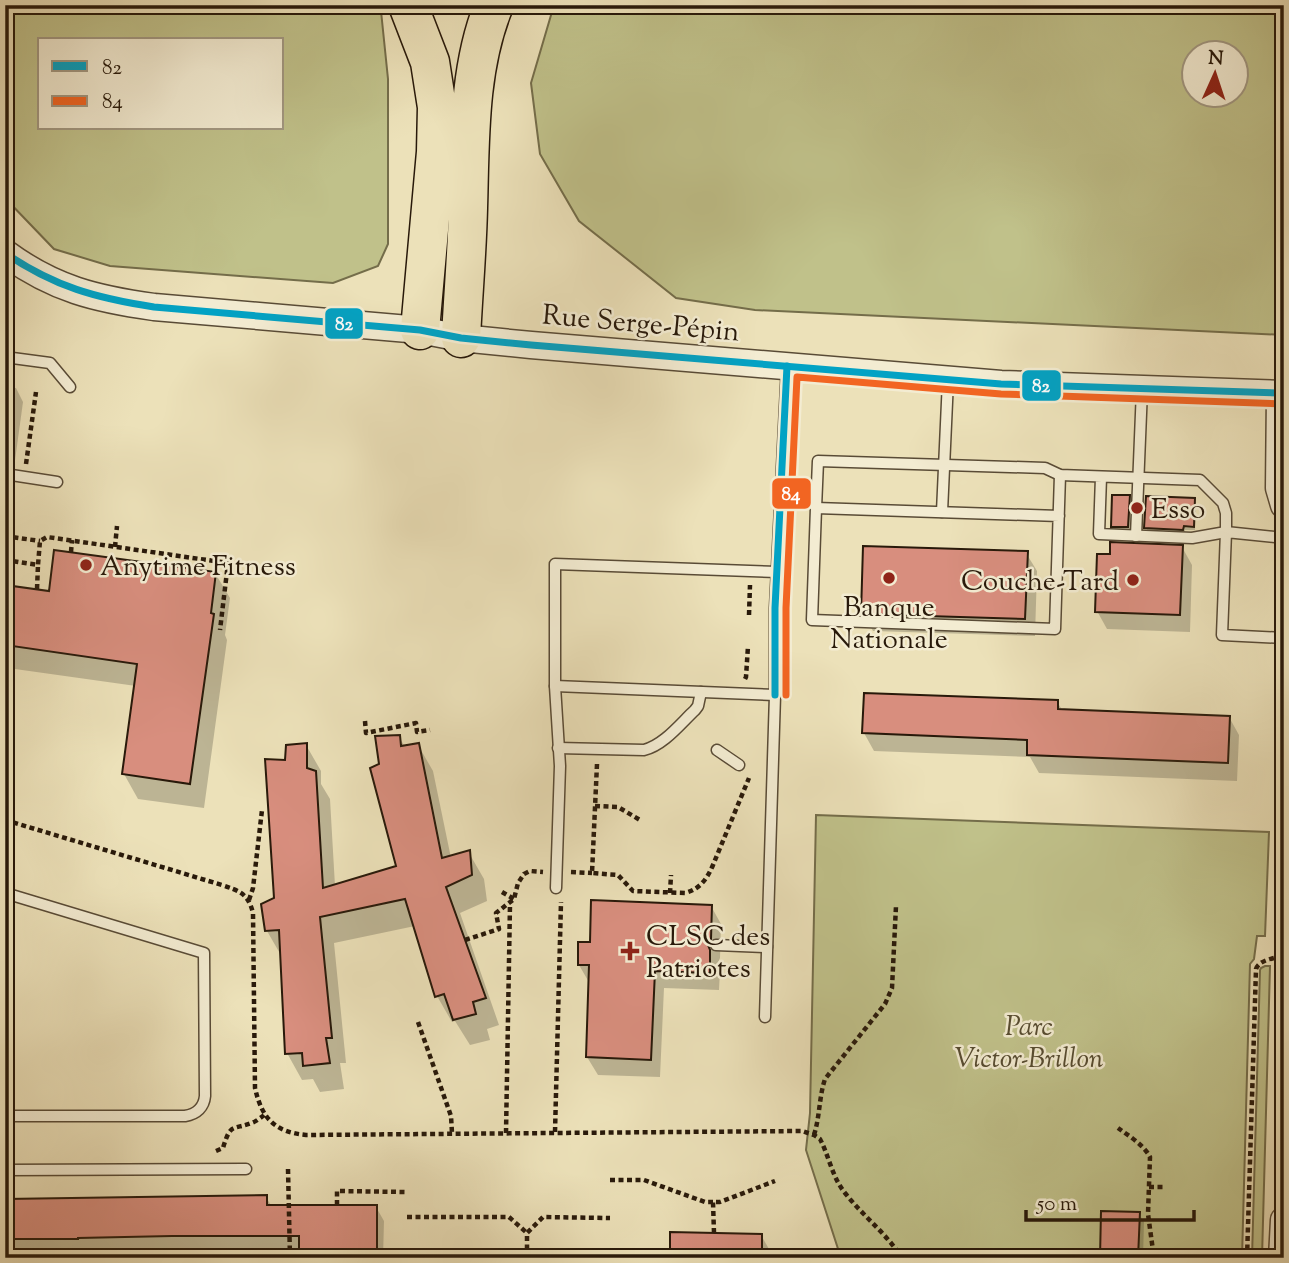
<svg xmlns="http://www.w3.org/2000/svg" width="1289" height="1263" viewBox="0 0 1289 1263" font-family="'Sorts Mill Goudy',serif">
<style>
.green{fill:#c0c18a;stroke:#746d4a;stroke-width:2;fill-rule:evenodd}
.shadow{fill:#0003}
.building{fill:#d88e7e;stroke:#28190a;stroke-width:2}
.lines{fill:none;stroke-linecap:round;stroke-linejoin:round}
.service-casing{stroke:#594b36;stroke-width:13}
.tertiary-casing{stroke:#594b36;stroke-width:29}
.motorway-casing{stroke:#28190a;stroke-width:41}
.path{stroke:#28190a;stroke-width:4.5;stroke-dasharray:5 3.5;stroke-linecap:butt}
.service{stroke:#f3ecd2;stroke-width:10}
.tertiary{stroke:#f3ecd2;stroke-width:26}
.motorway{stroke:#ece1b9;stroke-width:38}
.bus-1-casing{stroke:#f3ecd2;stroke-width:12}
.bus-2-casing{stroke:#f3ecd2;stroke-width:12}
.bus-1{stroke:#02a2c4;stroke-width:7}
.bus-2{stroke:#f26522;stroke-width:7}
.poi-dot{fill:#8f2418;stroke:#f3ecd2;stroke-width:2.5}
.labels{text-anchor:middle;stroke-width:5;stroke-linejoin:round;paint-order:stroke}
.street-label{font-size:28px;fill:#28190a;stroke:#f3ecd2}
.poi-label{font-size:28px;fill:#28190a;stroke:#f3ecd2;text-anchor:start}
.park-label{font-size:28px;font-style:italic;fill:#564b30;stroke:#f3ecd2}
.line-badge{stroke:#f3ecd2;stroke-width:2.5}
.badge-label{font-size:19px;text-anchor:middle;font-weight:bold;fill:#fff}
</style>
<rect width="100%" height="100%" fill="#ece1b9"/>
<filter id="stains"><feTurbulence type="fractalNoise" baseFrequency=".00286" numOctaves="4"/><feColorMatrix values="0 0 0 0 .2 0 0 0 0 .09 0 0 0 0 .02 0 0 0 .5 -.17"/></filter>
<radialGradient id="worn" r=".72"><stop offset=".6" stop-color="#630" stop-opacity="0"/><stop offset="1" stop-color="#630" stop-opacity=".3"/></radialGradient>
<g class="green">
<path d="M5,5h372l4,6 7,68v165l-10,22 -45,17 -223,-17 -56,-17 -49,-51zM40,40h242v88h-242z"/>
<path d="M554,5h730v330l-529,-25 -79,-12 -97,-77 -39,-67 -9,-71zM1236,52v42h-42v-42z"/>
<polygon points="816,815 1269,832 1265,936 1257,936 1254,959 1250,964 1242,1258 841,1258 806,1150 810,1113"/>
<polygon points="1265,966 1270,966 1262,1258 1252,1258 1260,970 1261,968"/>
</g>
<g class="shadow">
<polygon points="5,387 16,388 23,402 13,475 5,474"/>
<polygon points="1129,497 1131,501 1130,531 1115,530 1113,526"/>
<polygon points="1194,500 1196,503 1195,530 1185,530 1185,533 1148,531 1146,528"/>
<polygon points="1182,547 1192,565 1190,632 1107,629 1097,611"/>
<polygon points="1026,553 1037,571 1035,636 873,631 863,613"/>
<polygon points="215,573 230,598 225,635 227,640 204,808 138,799 124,774 136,686 15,669 5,737 5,586 50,593"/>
<polygon points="1057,702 1063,711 1229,717 1239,735 1237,781 1039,773 1030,757 874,751 864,733"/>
<polygon points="399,737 405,747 418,745 433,771 451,858 469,853 484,879 487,901 460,913 499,1025 487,1029 490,1040 470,1045 455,1021 452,1022 437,996 415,926 334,943 346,1063 340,1063 344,1089 320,1092 313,1079 302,1080 287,1053 282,957 267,931 276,899 286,762 306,745 321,771 321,784 330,799 335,886 398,867 381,765"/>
<polygon points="711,906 721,924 720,958 717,965 720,970 719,990 664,988 660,1077 598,1075 587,1057 590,984 579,965 591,944"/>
<polygon points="266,1197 272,1207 376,1207 384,1221 383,1258 301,1258 301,1249 5,1253 5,1200"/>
<polygon points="1139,1214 1144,1222 1143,1258 1101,1258"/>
<polygon points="761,1235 774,1258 672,1258"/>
</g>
<g class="building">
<polygon points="1112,495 1130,495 1128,527 1111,527"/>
<polygon points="1146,496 1195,498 1194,527 1184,526 1183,530 1144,528"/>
<polygon points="1110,542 1183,545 1180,615 1095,612 1097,554 1110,554"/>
<polygon points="863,546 1028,551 1025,619 861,614"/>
<polygon points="54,550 216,572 211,613 214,614 190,784 122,774 137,664 5,645 5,585 49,591"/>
<polygon points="864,693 1058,700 1058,709 1230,716 1228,763 1027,755 1027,740 862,733"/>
<polygon points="400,735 401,746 419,743 442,858 470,850 472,875 446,887 486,998 473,1002 476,1014 453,1020 444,994 435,997 405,899 320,917 332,1038 326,1038 330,1063 303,1066 302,1053 285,1054 279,930 265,931 261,904 274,898 265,759 285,760 286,745 307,743 307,768 316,771 323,888 396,866 370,768 379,764 375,736"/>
<polygon points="591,900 712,905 711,939 708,945 710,950 710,973 655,971 651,1060 586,1057 589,965 578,965 578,942 590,942"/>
<polygon points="267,1195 267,1205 377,1205 377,1258 299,1258 299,1236 172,1236 78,1238 78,1239 5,1239 5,1199"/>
<polygon points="1101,1211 1140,1212 1138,1258 1100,1258"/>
<polygon points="670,1232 762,1234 762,1258 670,1258"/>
</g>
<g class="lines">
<defs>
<g id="service">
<polyline points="5,357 50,363 70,387"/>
<polyline points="5,474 57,482"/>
<polyline points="816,508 818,461 1045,468 1060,475 1200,480 1223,503 1226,513 1226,532 1192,538 1099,534 1101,477"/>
<polyline points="942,512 948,380"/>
<polyline points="1059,516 816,508 812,620 1055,629 1060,475"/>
<polyline points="1136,536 1142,389"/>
<polyline points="1284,538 1226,532 1222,635 1284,638"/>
<polyline points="555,686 775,695"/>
<path d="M558,748l86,2c20,-5 36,-26 51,-40l3,-4 3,-14"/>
<polyline points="717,750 739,765"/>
<polyline points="556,888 560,766 555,686 555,564 777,572"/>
<path d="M5,893l199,60 1,143c-1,11 -8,18 -20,20h-180"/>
<polyline points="716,945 767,947"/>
<polyline points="765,1017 775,695 775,608 787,366"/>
<polyline points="5,1170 246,1169"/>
</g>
<g id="tertiary">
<path d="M5,253c49,36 91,46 149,54l266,23 41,8 70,7 470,39 283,10"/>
<polyline points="1280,393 1279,488 1284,505"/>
<polyline points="1282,1258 1284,1220"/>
</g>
<g id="motorway">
<polyline points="408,5 430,62 437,107 436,152 420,330"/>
<path d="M461,338c2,-43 6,-86 7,-130 2,-67 0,-140 26,-203"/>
</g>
</defs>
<use href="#service" class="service-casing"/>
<use href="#tertiary" class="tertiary-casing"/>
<use href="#motorway" class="motorway-casing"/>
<g class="path">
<polyline points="26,464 36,392"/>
<polyline points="5,536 40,541"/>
<polyline points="115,547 117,526"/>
<polyline points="71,552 72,540"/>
<polyline points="5,560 38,565 40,541 47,537 228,563 220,630"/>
<polyline points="37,589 38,565"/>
<polyline points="749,615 750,585"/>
<polyline points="745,679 746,677 748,646"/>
<polyline points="365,721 366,733 416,723 417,732 430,730"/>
<path d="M597,764l-5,109 26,2 15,16 52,2c15,-4 22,-14 28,-28l36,-87"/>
<polyline points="595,806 618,807 640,820"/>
<path d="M5,820l217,65c17,6 26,8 31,28l2,175c7,31 20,44 51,47l496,-4 12,4 6,4c9,17 12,38 25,54 18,23 41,40 57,65"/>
<polyline points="571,872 592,873"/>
<polyline points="502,892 514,899"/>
<polyline points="670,893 671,875"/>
<polyline points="249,900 253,888 262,810"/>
<polyline points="465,940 499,929 496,913 514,899 518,883 524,874 530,871 543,872"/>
<polyline points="418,1022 451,1116 452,1133"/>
<path d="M1118,1128c11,8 26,17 32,29l-2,57 6,44"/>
<polyline points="555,1132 561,902"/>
<polyline points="506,1133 510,904"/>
<path d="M814,1135c6,-19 5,-38 11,-56l60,-75 7,-16 4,-82"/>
<path d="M216,1151l7,-3c8,-27 10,-17 31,-26 1,0 9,-6 10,-7"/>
<polyline points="288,1169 290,1258"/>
<polyline points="610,1180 644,1180 705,1202 713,1202"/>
<polyline points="1149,1187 1163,1187"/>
<polyline points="337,1205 337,1191 407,1192"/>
<polyline points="407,1217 509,1217 527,1233"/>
<polyline points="714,1233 713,1202 720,1202 775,1181"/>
<polyline points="527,1258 527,1233 543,1217 610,1218"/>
<path d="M1247,1258l9,-289c4,-10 18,-10 28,-14"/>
</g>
<use href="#service" class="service"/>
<use href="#tertiary" class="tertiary"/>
<use href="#motorway" class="motorway"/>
<defs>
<g id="bus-1">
<path d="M5,253c50,34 91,45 149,54l266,23 41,8 70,7 470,39 279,9 -1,95 5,16"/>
<polyline points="775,695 775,608 787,366"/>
</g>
<polyline id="bus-2" points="786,695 786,608 797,377 1001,394 1284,404"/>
</defs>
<use href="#bus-1" class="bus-1-casing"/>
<use href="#bus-2" class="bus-2-casing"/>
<use href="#bus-1" class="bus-1"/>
<use href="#bus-2" class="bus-2"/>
</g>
<g class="poi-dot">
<circle cx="1137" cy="508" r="7"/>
<circle cx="86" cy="565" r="7"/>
<circle cx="889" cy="578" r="7"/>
<circle cx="1133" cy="580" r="7"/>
<path d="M626.5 940.5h7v7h7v7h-7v7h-7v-7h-7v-7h7z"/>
</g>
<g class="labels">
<g class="street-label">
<text transform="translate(641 322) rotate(5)" y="10">Rue Serge-Pépin</text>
</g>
<g class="poi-label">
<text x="1151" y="518">Esso</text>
<text x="100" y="575">Anytime Fitness</text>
<text x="1119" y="590" text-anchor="end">Couche-Tard</text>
<text x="889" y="616" text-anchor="middle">Banque<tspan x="889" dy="32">Nationale</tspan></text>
<text x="646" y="945">CLSC des<tspan x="646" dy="32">Patriotes</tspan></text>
</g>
<g class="park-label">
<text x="1029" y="1035">Parc<tspan x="1029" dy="32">Victor-Brillon</tspan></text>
</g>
</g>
<g class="line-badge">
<rect x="324" y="307" width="40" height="33" rx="7" fill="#02a2c4"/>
<rect x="1021" y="369" width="41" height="33" rx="7" fill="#02a2c4"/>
<rect x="771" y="477" width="41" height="33" rx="7" fill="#f26522"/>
</g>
<g class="badge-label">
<text x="344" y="330">82</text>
<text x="1041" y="392">82</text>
<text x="791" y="500">84</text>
</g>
<rect width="1289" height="1263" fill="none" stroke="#ece1b9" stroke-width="28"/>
<rect x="7" y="7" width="1275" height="1249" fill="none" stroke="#28190a" stroke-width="3.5"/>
<rect x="14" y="14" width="1261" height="1235" fill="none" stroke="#28190a" stroke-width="2"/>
<rect x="38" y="38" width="245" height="91" fill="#f3ecd2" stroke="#a29882" stroke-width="2"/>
<rect x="52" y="61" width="35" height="10" fill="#02a2c4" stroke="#a29882" stroke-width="2"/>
<text x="102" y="74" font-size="21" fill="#28190a">82</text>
<rect x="52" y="96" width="35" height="10" fill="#f26522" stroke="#a29882" stroke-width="2"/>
<text x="102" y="108" font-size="21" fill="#28190a">84</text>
<g transform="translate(1215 74) rotate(3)"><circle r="33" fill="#f3ecd2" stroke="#a29882" stroke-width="2"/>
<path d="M0-5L12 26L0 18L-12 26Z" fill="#8f2418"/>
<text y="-10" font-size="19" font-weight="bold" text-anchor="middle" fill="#28190a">N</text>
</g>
<path d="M1026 1210v10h168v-10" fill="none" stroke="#28190a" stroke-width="3.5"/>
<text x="1037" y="1210" font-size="21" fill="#28190a" stroke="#f3ecd2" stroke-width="5" paint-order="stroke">50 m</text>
<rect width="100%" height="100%" filter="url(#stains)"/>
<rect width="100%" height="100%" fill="url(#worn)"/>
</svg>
